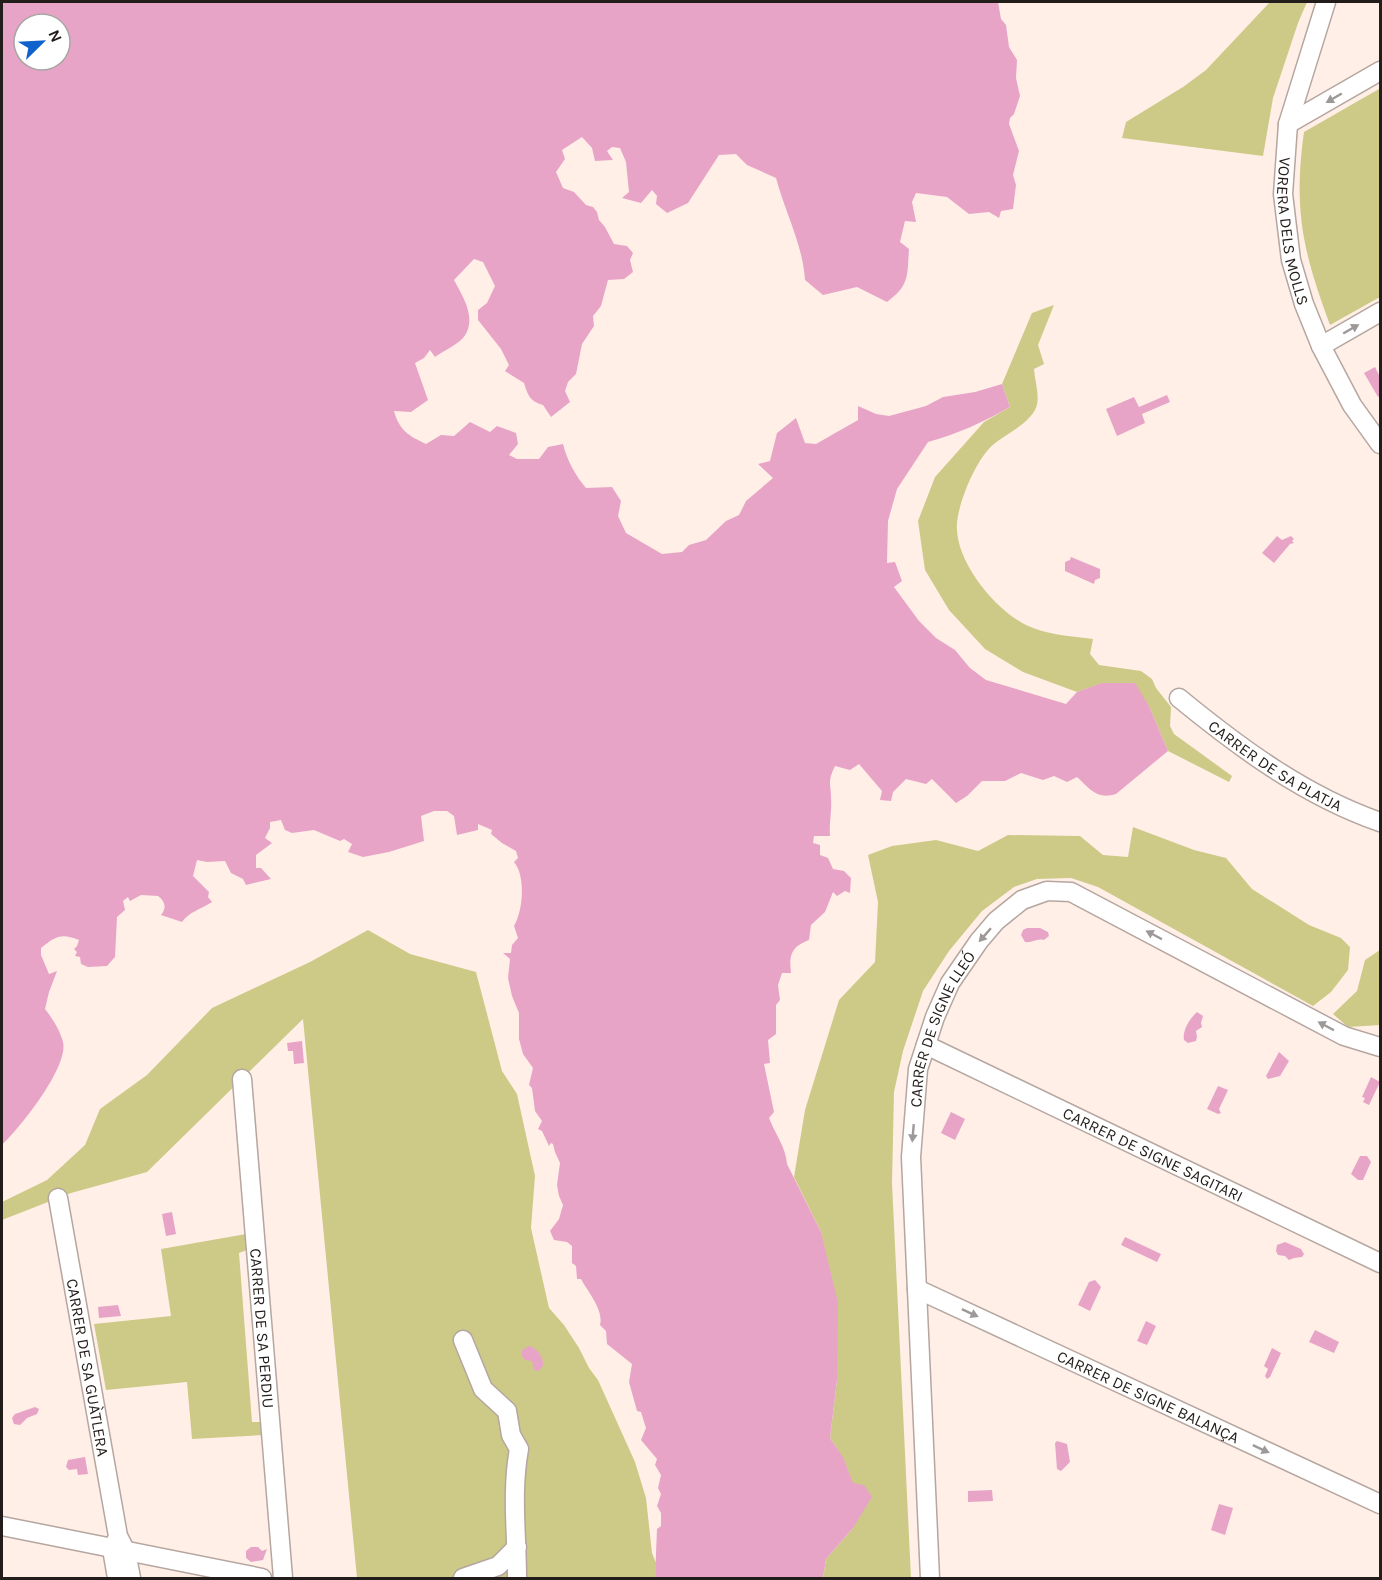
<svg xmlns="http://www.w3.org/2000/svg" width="1382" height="1580" viewBox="0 0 1382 1580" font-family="Karla,sans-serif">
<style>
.green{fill:#cdca88}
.water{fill:#e8a4c7;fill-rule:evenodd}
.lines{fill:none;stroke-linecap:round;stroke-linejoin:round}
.minor-casing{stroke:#b5a69f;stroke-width:21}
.minor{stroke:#fff;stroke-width:18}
.oneway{fill:#9c9998}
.labels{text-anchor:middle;stroke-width:5;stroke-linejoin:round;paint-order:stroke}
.street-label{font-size:16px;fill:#221d1a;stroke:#fff}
</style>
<rect width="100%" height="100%" fill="#ffefe7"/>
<g class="green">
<polygon points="1270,2 1307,2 1298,23 1273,98 1263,156 1122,138 1126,122 1183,87 1206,70"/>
<path d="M1379,89l1,3v205l-50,28c-27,-73 -37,-115 -26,-193z"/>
<path d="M1054,305l-16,40 6,19 -10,5c1,13 7,30 1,41 -11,19 -35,25 -48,41 -14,17 -28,51 -30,72 -3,37 37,86 69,102 20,10 46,11 67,14l-3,15 9,11 42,6 11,8 4,9 15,19 -1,19 4,8 58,42 -3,6 -61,-31 -19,-45 -46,-23 -26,9 -54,-20 -38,-23 -36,-39 -24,-40 -7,-49 17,-44 49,-55 26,-15 -8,-23 30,-71z"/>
<path d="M1133,827l61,23 32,8 26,31 57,36 32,13 9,9 -2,23 -17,22 -18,14 -215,-119 -27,-9 -34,1 -23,8 -32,24 -33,40 -26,40 -20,60 -9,41 -2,91 19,395h-88l3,-19 27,-31c0,-42 2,-54 -23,-90l7,-58 -16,-148 -27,-55 11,-67 34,-110 36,-38 3,-60 -10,-47 24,-9 44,-6 42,11 30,-16 72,1 23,19 25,2z"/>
<polygon points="368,930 410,954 476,972 502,1071 517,1094 535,1176 531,1228 549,1308 564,1325 579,1348 589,1368 598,1380 635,1462 646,1498 652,1553 656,1563 655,1578 357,1578 303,1019 147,1172 71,1193 2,1220 2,1202 47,1180 85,1145 100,1109 147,1075 212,1008 310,962"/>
<polygon points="1380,950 1380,1025 1348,1027 1333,1014 1357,991 1365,960"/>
<polygon points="246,1234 247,1250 239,1253 252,1422 263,1422 264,1435 192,1439 187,1382 106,1390 94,1324 171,1316 161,1249"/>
</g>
<g class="water">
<path d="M2,2h996l3,17 5,6 3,22 8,13 -1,18 4,18 -6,18 -4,4 -1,6 10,27 -6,24 3,10 -3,24 -12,2 -2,7 -10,-6 -20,2 -22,-17 -31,-4 -4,9 4,20 -11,-1 -5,21 9,7c-2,27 1,36 -22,53l-30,-15 -34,8 -18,-15c-2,-35 -20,-68 -29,-102l-29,-13 -11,-11 -17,1 -31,48 -21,10 -11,-9 1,-8 -5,-6 -11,13 -19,-5 7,-6 -3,-30 -6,-14 -8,-1 -5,4 6,9 -18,1 -3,-13 -10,-11 -20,13 3,9 -9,13 7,16 11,4 12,13 7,2 4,5 2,8 6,7 9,17 13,2 6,7 -3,7 3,12 -9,7 -16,1 -7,26 -8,10 1,10 -12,18 -6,30 -8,8 -3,9 5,11 -19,15 -8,-12c-13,-4 -15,-9 -19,-22l-19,-12 4,-6 -8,-16 -23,-29v-10l9,-7 8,-17 -12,-24 -9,-3 -20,21c9,17 24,39 9,58 -6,7 -20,13 -28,19l-5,-7 -6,8 -9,5 13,37 -17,12 -17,-1c5,19 15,25 32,33l15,-9 13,1 16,-14 20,10 7,-6 19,7 2,11 -9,11 8,4h22l9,-12 15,-3c4,16 12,31 23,44l26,-1 9,14 -3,15 8,17 36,21 20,-2 7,-7 17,-5 20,-19 13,-6 7,-14 27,-23 -15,-14 12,-3 7,-28 19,-15 9,25 11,1 42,-24v-14l18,8 13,2 37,-10 17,-9 32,-5 27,-8 8,23c-27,15 -52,27 -82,35l-31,47 -9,32 -1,42 8,-1 7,19 -8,6 25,34 17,17 19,12 15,18 16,12 80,24 11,-12 25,-9h33l14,23 19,45 -52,43c-19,6 -26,-5 -39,-17l-10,5 -13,-6 -11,4 -22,-7 -16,8h-23l-15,15 -11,7 -24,-24 -6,5 -20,-5 -13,13 -2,9 -11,-1 2,-9 -23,-27 -9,6 -15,-4c-8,17 -4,16 -4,32 1,13 -2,25 -1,38h-16l-1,7 7,2v10l8,3 5,11 11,2 7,7 -1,15 -5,-2 -8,5 -4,-4 -8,20 -14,13 -2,15c-18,7 -20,15 -18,33h-9l-4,12 2,15 -4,5v29l-8,6 2,23 -6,1 10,48 -5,6c6,16 17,29 18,46l34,68 17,71 -1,77 -7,58 13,19 10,26 11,2 8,12 -19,31 -27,31 -3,19h-168l2,-49 4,-3v-13l-4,-7 4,-12 -3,-6 3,-13 -6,-10 2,-6 -16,-19 5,-12 -5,-16 -4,-1 -8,-29 3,-18 -25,-20 -1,-13 -6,-6c4,-15 -12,-33 -19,-46h-4l-1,-13 -4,-3v-17l-5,-4 -13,-2 -4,-9 9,-12 4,-14 -4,-9 -2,-11 3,-22 -5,-11 -2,-8 -2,-1 -2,3 -7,-15 -4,-2 4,-8 -7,-10 -3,-23 -3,-3 4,-17 -10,-14 -4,-15v-26l-7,-17 -4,-18 2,-19 -7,-6h8l1,-8 6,-7 -4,-12c9,-15 12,-50 0,-64l4,-4 -2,-7 -14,-8 -11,-9 1,-4 -14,-6v6l-21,5 -3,-19 -7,-5h-13l-13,5 3,25 -35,11 -26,5 -15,-5 4,-8 -8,-5 -4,2 -26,-11 -22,3 -7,-3 -4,-10 -11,2v6l-5,10 7,5 -16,12v13h5l10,11 -25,6 -3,-6 -12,-6 -6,-12 -18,1 -10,-2 -4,16 16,16 -1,5 4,5c-11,7 -23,10 -30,20l-21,-7c6,-7 4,-14 -3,-19l-17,-1 -11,6 -2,-4 -5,4 2,9 -8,7 -2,40 -8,9 -19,1 -7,-3 -1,-7 -5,-1 2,-4 -3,-3 3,-3 2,-6c-18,-7 -23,-4 -38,8v7l8,19 8,-3 -8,21 -4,17c7,9 15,21 18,33 6,25 -43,86 -61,103zM24,24h36v36h-36z"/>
<polygon points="1375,367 1380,377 1380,396 1378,397 1364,373"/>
<polygon points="1167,395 1170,402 1142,414 1145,423 1117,436 1106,409 1134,397 1139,407"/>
<polygon points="1277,536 1282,540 1291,536 1294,539 1292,541 1294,543 1290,544 1274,563 1262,553"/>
<polygon points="1071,557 1100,569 1100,578 1095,580 1094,584 1065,571 1065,562 1070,560"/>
<path d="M1027,928h13l8,4 1,4 -5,4c-7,-2 -11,3 -19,2l-4,-7 2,-5z"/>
<path d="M1197,1012l6,4 -2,7 1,4 -6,4 1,6 -1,4 -8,2 -4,-3c-2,-9 6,-22 13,-28z"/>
<polygon points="302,1041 304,1063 294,1064 293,1051 288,1051 287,1043"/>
<polygon points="1279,1052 1289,1061 1280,1076 1268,1079 1266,1076"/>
<polygon points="1371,1077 1380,1082 1369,1105 1363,1102 1365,1098 1362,1097"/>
<polygon points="1218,1086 1228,1090 1219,1109 1221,1113 1218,1114 1207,1109"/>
<polygon points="951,1112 965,1119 955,1140 941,1133"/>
<polygon points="1360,1156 1367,1156 1371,1162 1363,1180 1358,1180 1351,1174"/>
<polygon points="172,1212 176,1234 166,1236 162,1214"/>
<polygon points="1125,1237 1161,1254 1157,1262 1121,1245"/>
<polygon points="1285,1242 1301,1249 1304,1254 1302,1257 1294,1258 1289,1260 1285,1256 1278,1255 1276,1251 1277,1245"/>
<polygon points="1095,1280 1101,1287 1090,1311 1078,1305 1089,1282"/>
<polygon points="118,1305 121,1316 99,1318 98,1307"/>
<polygon points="1146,1321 1156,1326 1147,1345 1137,1341"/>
<polygon points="1315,1330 1339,1342 1334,1353 1309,1342"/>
<path d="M529,1346c8,2 15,11 14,20l-5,5 -4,-1 -2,-9 -7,-1 -3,-4v-6z"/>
<polygon points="1272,1348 1281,1353 1270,1377 1267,1379 1265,1376 1268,1369 1264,1366"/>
<polygon points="35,1407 39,1409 37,1414 27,1418 20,1425 14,1424 12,1418 15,1414"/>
<polygon points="1057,1441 1067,1444 1070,1462 1061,1471 1057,1469 1055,1443"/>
<polygon points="85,1457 88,1474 78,1475 77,1469 69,1470 66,1467 68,1460"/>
<polygon points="992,1490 993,1501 968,1502 968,1491"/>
<polygon points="1219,1504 1233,1508 1225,1535 1211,1530"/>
<polygon points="251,1547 258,1547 262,1551 267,1549 263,1560 251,1562 246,1558 246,1551"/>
</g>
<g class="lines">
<defs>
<g id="minor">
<path id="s1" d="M1326,2l-38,122 -5,70 8,66 13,44 17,42 31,59 28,39"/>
<polyline points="1288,124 1380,71"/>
<polyline points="1321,346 1380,312"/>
<path id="s2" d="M1179,698c61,50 126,98 201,124"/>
<path id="s3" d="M926,1045l454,218"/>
<path id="s4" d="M242,1079l41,499"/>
<path id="s5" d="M58,1198l60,338 8,16 5,26"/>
<path id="s6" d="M917,1289l463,215"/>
<path d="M463,1340l20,49 24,22 4,24 8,14c-8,43 -2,86 -2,129"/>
<polyline points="2,1526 262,1578"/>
<polyline points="116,1541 112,1549 117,1578"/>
<polyline points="463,1578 498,1566 517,1547"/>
<path id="s7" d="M930,1578l-19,-421 7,-88 17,-52 15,-34 29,-42 17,-20 26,-21 25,-9 24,1 273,144 36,11"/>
</g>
</defs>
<use href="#minor" class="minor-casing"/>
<use href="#minor" class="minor"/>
</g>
<defs><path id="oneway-solid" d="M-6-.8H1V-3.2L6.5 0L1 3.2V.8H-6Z" transform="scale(1.5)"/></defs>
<g class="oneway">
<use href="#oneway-solid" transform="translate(1334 98) rotate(150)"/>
<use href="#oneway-solid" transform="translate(1351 329) rotate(-30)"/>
<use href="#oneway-solid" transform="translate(985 935) rotate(131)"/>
<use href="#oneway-solid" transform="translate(1154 935) rotate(-152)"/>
<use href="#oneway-solid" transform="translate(1326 1026) rotate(-152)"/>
<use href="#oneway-solid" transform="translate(913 1133) rotate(95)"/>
<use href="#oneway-solid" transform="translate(970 1313) rotate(25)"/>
<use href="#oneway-solid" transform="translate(1261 1449) rotate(25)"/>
</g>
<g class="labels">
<g class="street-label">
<text dy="6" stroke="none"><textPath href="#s1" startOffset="236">VORERA DELS MOLLS</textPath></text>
<text dy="6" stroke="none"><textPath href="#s2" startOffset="118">CARRER DE SA PLATJA</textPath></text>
<text dy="6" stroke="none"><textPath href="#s7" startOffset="555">CARRER DE SIGNE LLEÓ</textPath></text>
<text dy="6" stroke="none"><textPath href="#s3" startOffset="252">CARRER DE SIGNE SAGITARI</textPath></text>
<text dy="6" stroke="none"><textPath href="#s4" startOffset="250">CARRER DE SA PERDIU</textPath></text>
<text dy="6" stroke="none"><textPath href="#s5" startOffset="172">CARRER DE SA GUÀTLERA</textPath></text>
<text dy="6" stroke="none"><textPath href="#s6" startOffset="255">CARRER DE SIGNE BALANÇA</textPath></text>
</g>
</g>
<rect width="1382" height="1580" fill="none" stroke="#221d1a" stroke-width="6"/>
<g transform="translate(42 42) rotate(66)"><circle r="28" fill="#ffffff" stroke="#a7a5a3" stroke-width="1.5"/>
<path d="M0-4.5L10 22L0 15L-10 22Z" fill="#0f61cb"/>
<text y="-9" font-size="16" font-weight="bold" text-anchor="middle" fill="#221d1a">N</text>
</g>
</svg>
